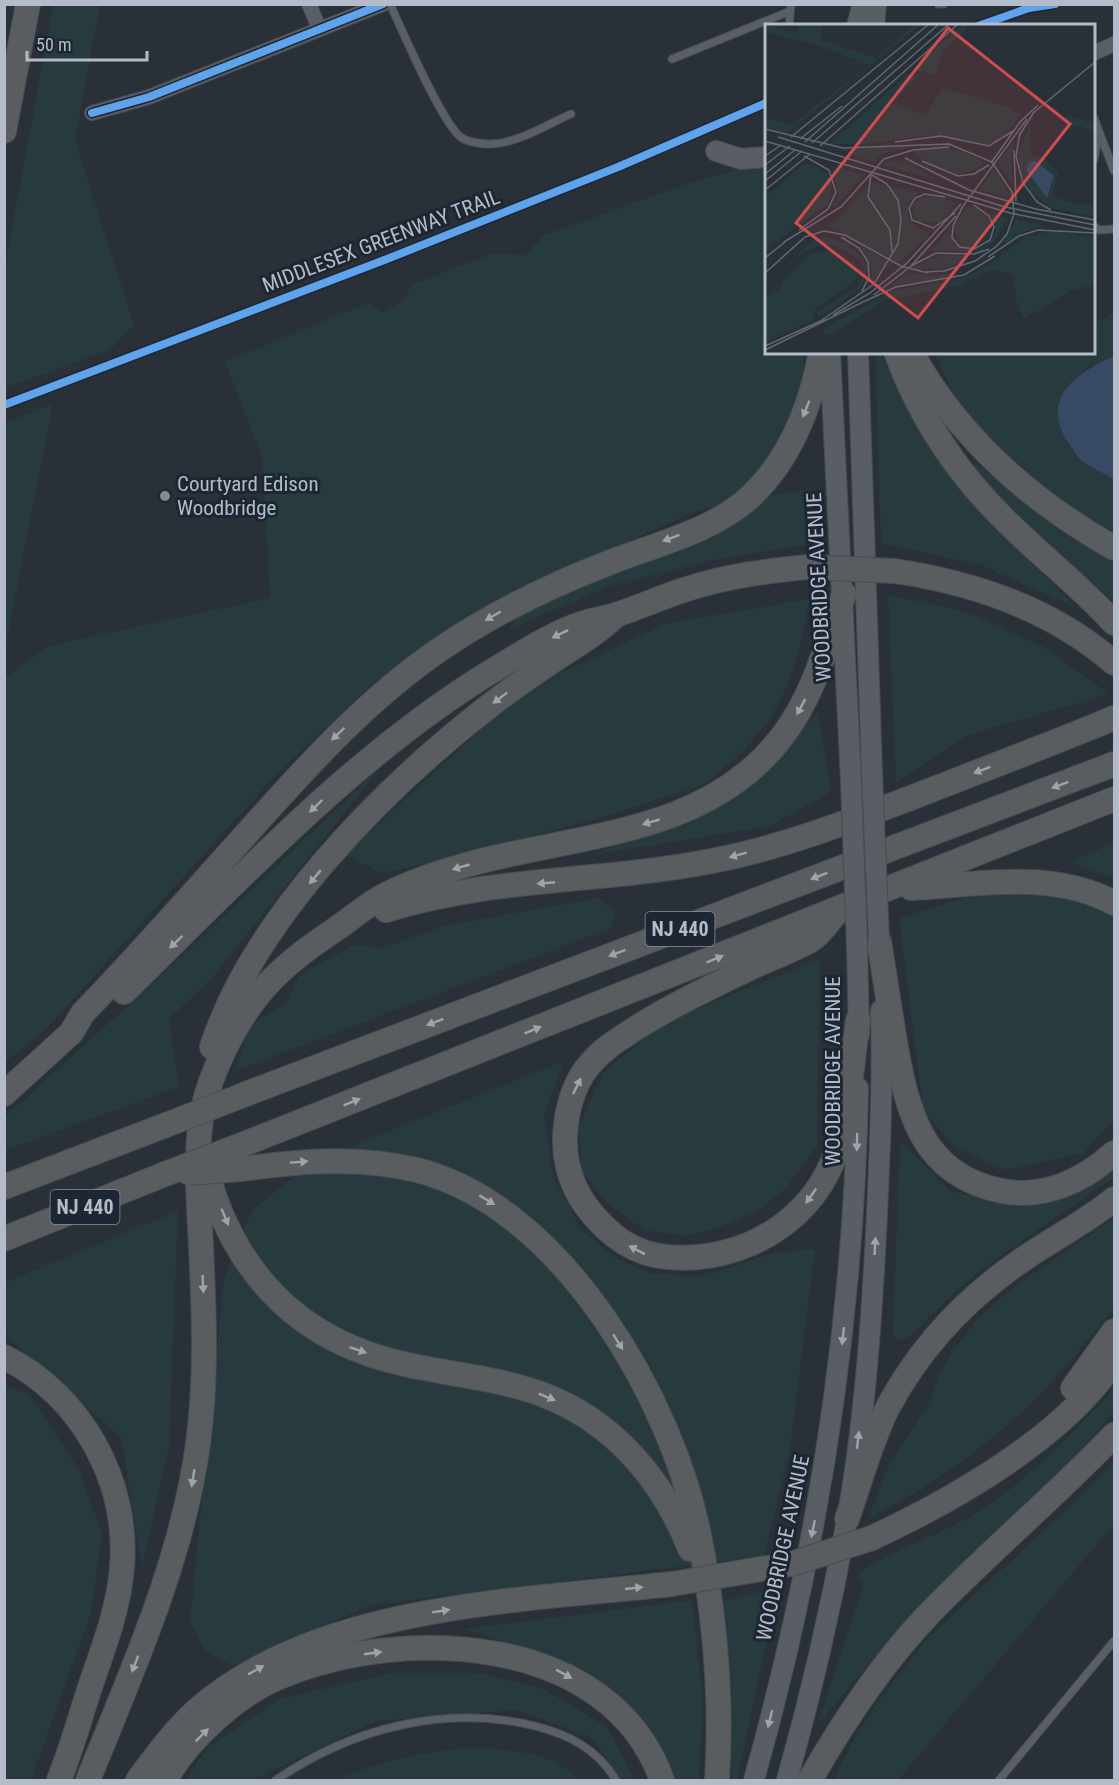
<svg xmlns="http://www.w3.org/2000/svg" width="1119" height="1785" viewBox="0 0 1119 1785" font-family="'Roboto Condensed',sans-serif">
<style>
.green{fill:#273a3e}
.water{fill:#384963}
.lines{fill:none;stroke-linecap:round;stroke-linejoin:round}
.service-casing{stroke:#484c53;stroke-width:9}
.minor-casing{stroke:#484c53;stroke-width:16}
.secondary-casing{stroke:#484c53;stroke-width:22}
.motorway-casing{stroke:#474c53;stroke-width:26}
.service{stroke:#5a5e66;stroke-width:7}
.minor{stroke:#5a5e66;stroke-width:14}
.secondary{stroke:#595d64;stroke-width:20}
.motorway{stroke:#5a5d60;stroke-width:24}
.secondary-bridge-casing{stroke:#484c53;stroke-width:22;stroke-linecap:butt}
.motorway-bridge-casing{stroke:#474c53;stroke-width:26;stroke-linecap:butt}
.secondary-bridge{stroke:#595d64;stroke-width:20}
.motorway-bridge{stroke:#5a5d60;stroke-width:24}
.cycleway-casing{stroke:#1d2633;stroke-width:11}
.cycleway{stroke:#60a3ed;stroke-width:8}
.oneway{fill:#9ea4af}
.oneway2{fill:#9da4b0}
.poi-dot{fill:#848b96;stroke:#1d2633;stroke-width:2}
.labels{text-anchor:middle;stroke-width:6;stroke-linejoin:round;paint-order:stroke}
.shield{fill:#1d2633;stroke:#878f9c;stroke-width:1.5}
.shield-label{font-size:20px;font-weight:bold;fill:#b4bcc9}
.street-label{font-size:21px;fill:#b4bcc9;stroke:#1d2633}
.poi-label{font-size:21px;fill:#b4bcc9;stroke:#1d2633;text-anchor:start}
.inset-road{fill:none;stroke:#616872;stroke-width:1.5}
.view{fill:#ce4d50;fill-opacity:0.15;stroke:#ce4d50;stroke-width:3}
.inset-edge{fill:none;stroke:#b4bcc9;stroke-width:3}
</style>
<rect width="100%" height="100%" fill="#2a3038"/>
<g class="green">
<polygon points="53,5 100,5 75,140 134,325 110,350 5,388 5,267"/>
<polygon points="766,163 766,352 804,353 803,383 774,451 745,489 714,507 698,510 490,603 370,686 275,776 45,1030 5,1062 5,678 48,646 270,598 262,457 225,362 368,303 383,312 403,301 412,285 493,253 525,255 545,235 692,182"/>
<path d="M1110,314l4,1v41l-28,13 -21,19 15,72 34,19v53c-56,-26 -118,-80 -155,-130 -10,-15 -17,-34 -25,-49l160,-1v-29z"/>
<polygon points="875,353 881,353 902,399 945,467 1076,608 981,565 881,543"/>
<polygon points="53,404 5,649 5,423"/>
<polygon points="972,460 1072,539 1114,560 1114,602 982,485"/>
<polygon points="811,489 824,542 713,560 609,586 510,629 527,604 706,535 770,495"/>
<polygon points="888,595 963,611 1042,646 1109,694 968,735 896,783"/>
<polygon points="810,599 799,651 786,688 768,723 739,755 706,784 606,816 443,861 381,873 344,855 524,690 668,623"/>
<polygon points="818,712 831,792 770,826 587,856 719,806 770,767"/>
<polygon points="382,766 211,979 169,1019 179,1087 5,1150 5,1117 167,970"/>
<polygon points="1114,843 1114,879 1073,862 1073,861"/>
<polygon points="1059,890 1106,906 1114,919 1114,1119 1084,1153 1006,1170 954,1147 923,1109 899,918 986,891"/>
<polygon points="598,898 616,912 611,928 235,1071 249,1026 287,1003 299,976 353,945 383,948 443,926"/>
<polygon points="820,959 817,1146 786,1188 758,1211 716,1229 686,1236 644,1230 605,1202 582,1171 578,1128 603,1073 663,1022"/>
<polygon points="564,1061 544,1114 553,1176 581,1229 616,1258 651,1274 704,1276 773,1253 815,1249 790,1449 764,1556 371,1605 233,1666 205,1651 190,1622 224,1278 252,1210 315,1161"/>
<polygon points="900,1141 951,1191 1004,1204 1058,1196 1114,1166 1114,1177 992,1262 954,1292 909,1337 899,1341 893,1336 893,1327"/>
<polygon points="178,1211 169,1445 142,1568 121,1437 5,1335 4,1283"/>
<path d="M1114,1218v89l-3,6c-28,32 -55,67 -86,96 -47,44 -100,81 -157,109l21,-53 40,-62 10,-28 17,-29 22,-27 32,-29z"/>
<polygon points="5,1385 30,1395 79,1470 102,1534 91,1613 31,1780 5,1780"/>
<path d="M1114,1389v21l-9,12 -37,42 -177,174 -74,88 47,-142 -5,-6 1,-6c33,-23 81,-37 118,-60 51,-32 95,-80 136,-123z"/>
<polygon points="1114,1461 1114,1524 898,1780 834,1780 851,1744 872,1710 925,1641 1080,1497"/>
<polygon points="778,1588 737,1780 732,1780 722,1601"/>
<polygon points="692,1600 703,1700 699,1780 671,1780 646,1723 582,1668 464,1629"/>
<polygon points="391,1673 478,1673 544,1689 607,1727 635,1780 620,1780 593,1738 517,1710 376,1721 253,1780 186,1780 208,1747 280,1699"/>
<path d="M465,1747c40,3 85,2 114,33h-242c40,-19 83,-26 128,-33z"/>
</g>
<path class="water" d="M1114,356v123c-10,-6 -22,-11 -32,-18 -6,-5 -10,-13 -14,-19 -29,-45 10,-70 46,-86z"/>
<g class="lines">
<defs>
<g id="service">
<path d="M390,4c12,26 53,122 72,134 6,4 20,6 27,6 28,0 57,-19 82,-30"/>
<polyline points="938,4 944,4"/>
<polyline points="789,26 791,4"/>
<polyline points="672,59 788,12"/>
<polyline points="1094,118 1114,171"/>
<polyline points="1094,160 1099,132"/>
<polyline points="1094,226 1099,230 1114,229"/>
<path d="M276,1780c76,-52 169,-76 259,-54 35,9 62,23 81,54"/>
<polyline points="999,1780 1114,1641"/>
</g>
<g id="minor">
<polyline points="309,4 319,28"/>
<polyline points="1094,53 1114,44"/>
<polyline points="92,113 149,97 383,4"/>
</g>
<g id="secondary">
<polyline points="857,26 863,4"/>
<polyline points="874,26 876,4"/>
<polyline points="716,151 741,159 766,157"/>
<polyline points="830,352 851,781"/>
<polyline points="858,352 872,773"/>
<polyline points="857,946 859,1035"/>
<path d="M754,1780c63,-225 100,-458 104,-692"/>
<path d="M787,1780c24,-85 44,-172 60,-260 18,-101 25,-204 30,-306 3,-68 6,-136 4,-204"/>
</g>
<g id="motorway">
<polyline points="4,131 28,4"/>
<path d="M896,352c23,63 61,121 109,168 35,35 75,66 109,103"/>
<path d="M911,352c47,85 120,149 203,196"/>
<path d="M895,571c80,12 157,38 219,92"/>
<path d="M911,888c69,-3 140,-19 203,15"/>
<path d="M386,910c111,-35 231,-27 345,-53 63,-14 124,-38 185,-61 66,-26 133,-51 198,-78"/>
<path d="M836,913c-8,9 -15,21 -25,27 -19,11 -41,18 -61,28 -41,20 -82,39 -120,64 -14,9 -28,18 -39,31 -15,16 -23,41 -25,62 -4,28 3,58 20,81 21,28 46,48 81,51 75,7 150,-37 171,-111 12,-40 14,-85 20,-126"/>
<path d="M879,941c5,32 10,63 15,95 12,72 26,139 108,155 42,8 81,-10 112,-38"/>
<path d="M124,992c116,-113 229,-236 368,-321 29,-17 60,-38 92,-48 10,-4 21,-4 31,-8 24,-7 48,-19 72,-26 39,-13 80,-18 120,-22"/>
<path d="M212,1047c41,-127 169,-256 272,-337 22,-17 44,-33 67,-48 23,-16 42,-25 63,-45"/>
<path d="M4,1094l67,-61 12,-20c57,-59 111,-121 166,-182 59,-66 119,-133 193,-183 53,-36 109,-63 169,-86 46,-18 102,-31 139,-65 40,-37 61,-92 71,-145"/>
<polyline points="246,1094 1114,764"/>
<polyline points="239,1146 1114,799"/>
<path d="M205,1165c25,98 84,168 183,195 51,14 106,16 156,35 70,27 119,85 146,154"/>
<path d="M241,1169c59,-8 117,-13 176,1 146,37 257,232 283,370 15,78 22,161 17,240"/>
<polyline points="4,1187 166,1125"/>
<polyline points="4,1239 165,1174"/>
<path d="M4,1357c77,38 125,124 118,210 -3,39 -17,77 -30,114 -11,33 -20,67 -33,99"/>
<polyline points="1073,1388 1114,1331"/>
<path d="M847,1519c13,-37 24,-78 41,-112 29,-54 71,-101 120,-137 34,-26 73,-44 106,-71"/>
<path d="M872,1538c79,-37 195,-102 242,-178"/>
<path d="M88,1780c44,-109 94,-219 110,-336 9,-66 6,-132 3,-198 -2,-41 -6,-85 0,-126 5,-34 23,-74 41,-102 23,-38 55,-63 91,-87 15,-10 29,-22 45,-32 24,-14 54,-24 81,-32 111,-33 245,-29 322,-129 33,-42 46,-95 63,-144"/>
<path d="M138,1780c18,-24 36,-49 58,-69 120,-107 324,-110 476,-127"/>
<path d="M165,1780c24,-42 72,-86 117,-104 122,-51 328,-42 380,104"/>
<path d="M810,1780c33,-58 70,-114 116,-163 60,-63 128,-119 188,-182"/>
</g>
</defs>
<use href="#service" class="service-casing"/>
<use href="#minor" class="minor-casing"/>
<use href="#secondary" class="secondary-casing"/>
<use href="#motorway" class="motorway-casing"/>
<use href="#service" class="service"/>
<use href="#minor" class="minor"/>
<use href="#secondary" class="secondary"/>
<use href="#motorway" class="motorway"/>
<defs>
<g id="secondary-bridge">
<polyline points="872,773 879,941"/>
<polyline points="851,781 857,946"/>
</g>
<g id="motorway-bridge">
<polyline points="807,567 895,571"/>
<polyline points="166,1125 246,1094"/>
<polyline points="188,1173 241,1169"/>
<polyline points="165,1174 239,1146"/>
<polyline points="672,1584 791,1564 872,1538"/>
</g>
</defs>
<use href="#secondary-bridge" class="secondary-bridge-casing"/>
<use href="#motorway-bridge" class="motorway-bridge-casing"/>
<use href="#secondary-bridge" class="secondary-bridge"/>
<use href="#motorway-bridge" class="motorway-bridge"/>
<defs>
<g id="cycleway">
<polyline points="978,26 1029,8 1055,4"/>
<polyline points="92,113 149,97 383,4"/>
<polyline points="4,405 387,259 618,167 766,103"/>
</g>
</defs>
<use href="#cycleway" class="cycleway-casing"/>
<use href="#cycleway" class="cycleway"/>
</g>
<defs><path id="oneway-solid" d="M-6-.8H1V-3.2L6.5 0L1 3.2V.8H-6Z" transform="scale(1.5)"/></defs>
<g class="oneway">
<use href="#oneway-solid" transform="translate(806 409) rotate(112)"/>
<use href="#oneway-solid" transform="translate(671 538) rotate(159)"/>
<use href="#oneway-solid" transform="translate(493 616) rotate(150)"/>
<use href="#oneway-solid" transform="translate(560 634) rotate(154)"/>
<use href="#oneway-solid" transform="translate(500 698) rotate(143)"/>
<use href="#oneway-solid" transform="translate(801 707) rotate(118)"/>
<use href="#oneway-solid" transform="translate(338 734) rotate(136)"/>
<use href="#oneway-solid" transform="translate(982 770) rotate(159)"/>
<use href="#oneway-solid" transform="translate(1060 785) rotate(159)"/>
<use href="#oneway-solid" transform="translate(316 806) rotate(136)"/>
<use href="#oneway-solid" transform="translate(651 822) rotate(164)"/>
<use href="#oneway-solid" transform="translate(738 855) rotate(165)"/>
<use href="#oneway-solid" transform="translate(461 867) rotate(164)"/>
<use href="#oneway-solid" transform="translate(819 876) rotate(159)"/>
<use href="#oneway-solid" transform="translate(315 877) rotate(130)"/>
<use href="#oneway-solid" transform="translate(546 883) rotate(175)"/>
<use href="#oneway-solid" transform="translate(176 942) rotate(136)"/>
<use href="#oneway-solid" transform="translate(617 953) rotate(159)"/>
<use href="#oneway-solid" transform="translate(715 959) rotate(-22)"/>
<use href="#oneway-solid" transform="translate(435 1022) rotate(159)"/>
<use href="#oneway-solid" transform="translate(533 1030) rotate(-22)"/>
<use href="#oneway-solid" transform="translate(577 1086) rotate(-64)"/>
<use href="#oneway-solid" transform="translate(352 1102) rotate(-22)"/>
<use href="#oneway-solid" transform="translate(299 1162) rotate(-4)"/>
<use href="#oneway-solid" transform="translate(811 1196) rotate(125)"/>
<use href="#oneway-solid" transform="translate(487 1200) rotate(31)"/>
<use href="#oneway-solid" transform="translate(225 1217) rotate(67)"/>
<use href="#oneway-solid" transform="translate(637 1250) rotate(-153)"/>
<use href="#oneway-solid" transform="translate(203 1284) rotate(87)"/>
<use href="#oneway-solid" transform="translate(618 1342) rotate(58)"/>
<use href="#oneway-solid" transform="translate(358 1350) rotate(19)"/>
<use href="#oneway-solid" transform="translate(547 1397) rotate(22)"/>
<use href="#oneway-solid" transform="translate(193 1478) rotate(99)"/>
<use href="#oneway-solid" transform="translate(634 1588) rotate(-6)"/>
<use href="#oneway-solid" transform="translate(441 1611) rotate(-9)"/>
<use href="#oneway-solid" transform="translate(373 1653) rotate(-8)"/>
<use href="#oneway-solid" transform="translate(135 1664) rotate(111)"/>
<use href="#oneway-solid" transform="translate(256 1670) rotate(-29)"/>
<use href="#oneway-solid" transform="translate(564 1674) rotate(29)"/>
<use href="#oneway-solid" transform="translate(202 1735) rotate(-45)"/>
</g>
<g class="oneway2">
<use href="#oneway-solid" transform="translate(857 1142) rotate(91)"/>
<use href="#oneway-solid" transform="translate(875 1246) rotate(-87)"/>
<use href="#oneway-solid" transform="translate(843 1336) rotate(96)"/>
<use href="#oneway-solid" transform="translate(858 1440) rotate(-83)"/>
<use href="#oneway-solid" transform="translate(813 1529) rotate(102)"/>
<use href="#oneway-solid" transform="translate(770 1719) rotate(104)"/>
</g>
<circle class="poi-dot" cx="165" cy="496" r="6"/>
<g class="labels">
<g class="shield">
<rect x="645.5" y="912" width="69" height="34" rx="4.5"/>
<rect x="50.5" y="1190" width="69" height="34" rx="4.5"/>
</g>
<g class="shield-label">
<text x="680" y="936">NJ 440</text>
<text x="85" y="1214">NJ 440</text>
</g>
<g class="street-label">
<text transform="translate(381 241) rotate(-21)" y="7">MIDDLESEX GREENWAY TRAIL</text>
<text transform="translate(819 587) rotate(-93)" y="7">WOODBRIDGE AVENUE</text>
<text transform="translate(833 1071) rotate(-90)" y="7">WOODBRIDGE AVENUE</text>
<text transform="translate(783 1548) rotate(-78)" y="7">WOODBRIDGE AVENUE</text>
</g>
<g class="poi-label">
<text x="177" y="491">Courtyard Edison<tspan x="177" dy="24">Woodbridge</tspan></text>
</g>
</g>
<g transform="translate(765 24)">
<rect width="330" height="330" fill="#2a3038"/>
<path d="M0,0l31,9 2,-9h26l-4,16 57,18 38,-34h6l-135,110 -21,-7v-9l26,7 78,-60 -54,-21 -50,-12zM198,0h5l-2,7 -22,19 -9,25 -23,-5zM143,50l11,3 -29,25 36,14 16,-29 66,20 13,8 -18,23 -16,7 -57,-10 -65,9h-35zM301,91l29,9v8l-31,-10zM266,97l-1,33 12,3 17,16 -7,23 26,9 17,-1v12l-40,-7 -23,-15 -10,-16 -4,-24zM249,117l-3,19 2,26 -15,-24zM159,120l-44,10 -5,8 -39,-13zM181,124l22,5 17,10 -15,9 -12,2 -35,-14 -10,-9zM123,137h18l31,19 -55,-15zM41,138l20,10 6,11 -4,21 -63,46v-53zM66,142l33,9 -34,36 9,-16zM229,145l12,18 4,11 -31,-8zM107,158l47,10 -11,11v15l8,9 14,7 -31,29 -69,-37zM168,172l23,7 -17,20 -22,-2 -5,-16 10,-8zM203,181l12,4 11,12 -2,15 -6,6 -15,4 -10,-5 -4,-13zM226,190l18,4 -15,24 -12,8 -10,1h-40l17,-22 6,16 29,2 12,-16zM251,195l30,7 -17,4 -28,15zM289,207l41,6v47l-24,7 -47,28 -7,-15 -4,-28 -18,-7 -36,16 -76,16 -50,32 -10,1v-5l69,-38 64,-11 30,-13 39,-30zM57,212l26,8 15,15 4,9 -2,11 -5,10 -40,28 -3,-4 41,-27 7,-18 -6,-9 -17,-11 -18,-4 -19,7 -18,17 19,-23zM95,221l27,17 -20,26 5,-17zM65,226l25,13 4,14 -45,34 -2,10 -47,21v-45l13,-6 5,-10 27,-27zM177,231l24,1 2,4 -28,9 -27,-1zM198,248l-23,7 -50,7 18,-13 25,3z" fill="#273a3e"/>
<path d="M270,137l19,15 -7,22 -21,-28 3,-7z" fill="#384963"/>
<path class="inset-road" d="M268,89l62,-51M0,105l78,19 106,-4 43,18 20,30 2,22 -7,20 -10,12 -22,15 -31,10 -19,1M255,109l-4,23 7,27 14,19 14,8M254,112l15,-24M13,113l227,70 90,18M26,113l138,-113M35,115l42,-33M0,117l245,72 85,17M40,118l134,-118M130,118l46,-6 48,10 24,-15M47,119l137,-119M55,122l138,-122M249,126l2,51M0,132l16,-11M140,134l64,32 67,19 59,11M157,137l36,15 16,-2 15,-9M226,139l29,-41 18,-17M0,141l25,-19M0,150l30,-24M106,150l-3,23 22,33 2,22M0,157l37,-30M0,166l45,-36M180,173l-20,-3 -10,4 -6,10 3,12 21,8 22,-15M198,182l-10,20 -1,12 8,9 14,2 16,-9 4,-13 -5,-11 -15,-11M196,185l66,-90M34,206l29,-21 8,-17 -7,-22 -25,-14M76,213l18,11 9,14 1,15 -7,14M19,218l57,-35 43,-48 29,-9 36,-3M223,233l31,-21 19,-6 57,3M0,234l20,-16M146,242l25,-13 38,1 15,-5M0,249l40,-36 19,-6 21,4 56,31 27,7M109,271l37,-29 45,-50M98,278l33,-15 68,-12 31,-19M68,291l37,-22 37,-30 54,-59M57,296l52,-36 24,-40 3,-24 -3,-20 -11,-16 -15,-9M0,322l60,-27M0,326l100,-49"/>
<path class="view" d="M183,4l122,96 -152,194 -122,-95z"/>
<rect width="330" height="330" class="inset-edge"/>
</g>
<rect width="1119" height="1785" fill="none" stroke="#b4bcc9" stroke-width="12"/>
<path d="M27 51v9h120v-9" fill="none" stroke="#b4bcc9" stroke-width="3"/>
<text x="36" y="51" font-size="18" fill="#b4bcc9" stroke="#1d2633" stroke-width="4.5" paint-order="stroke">50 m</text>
</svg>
